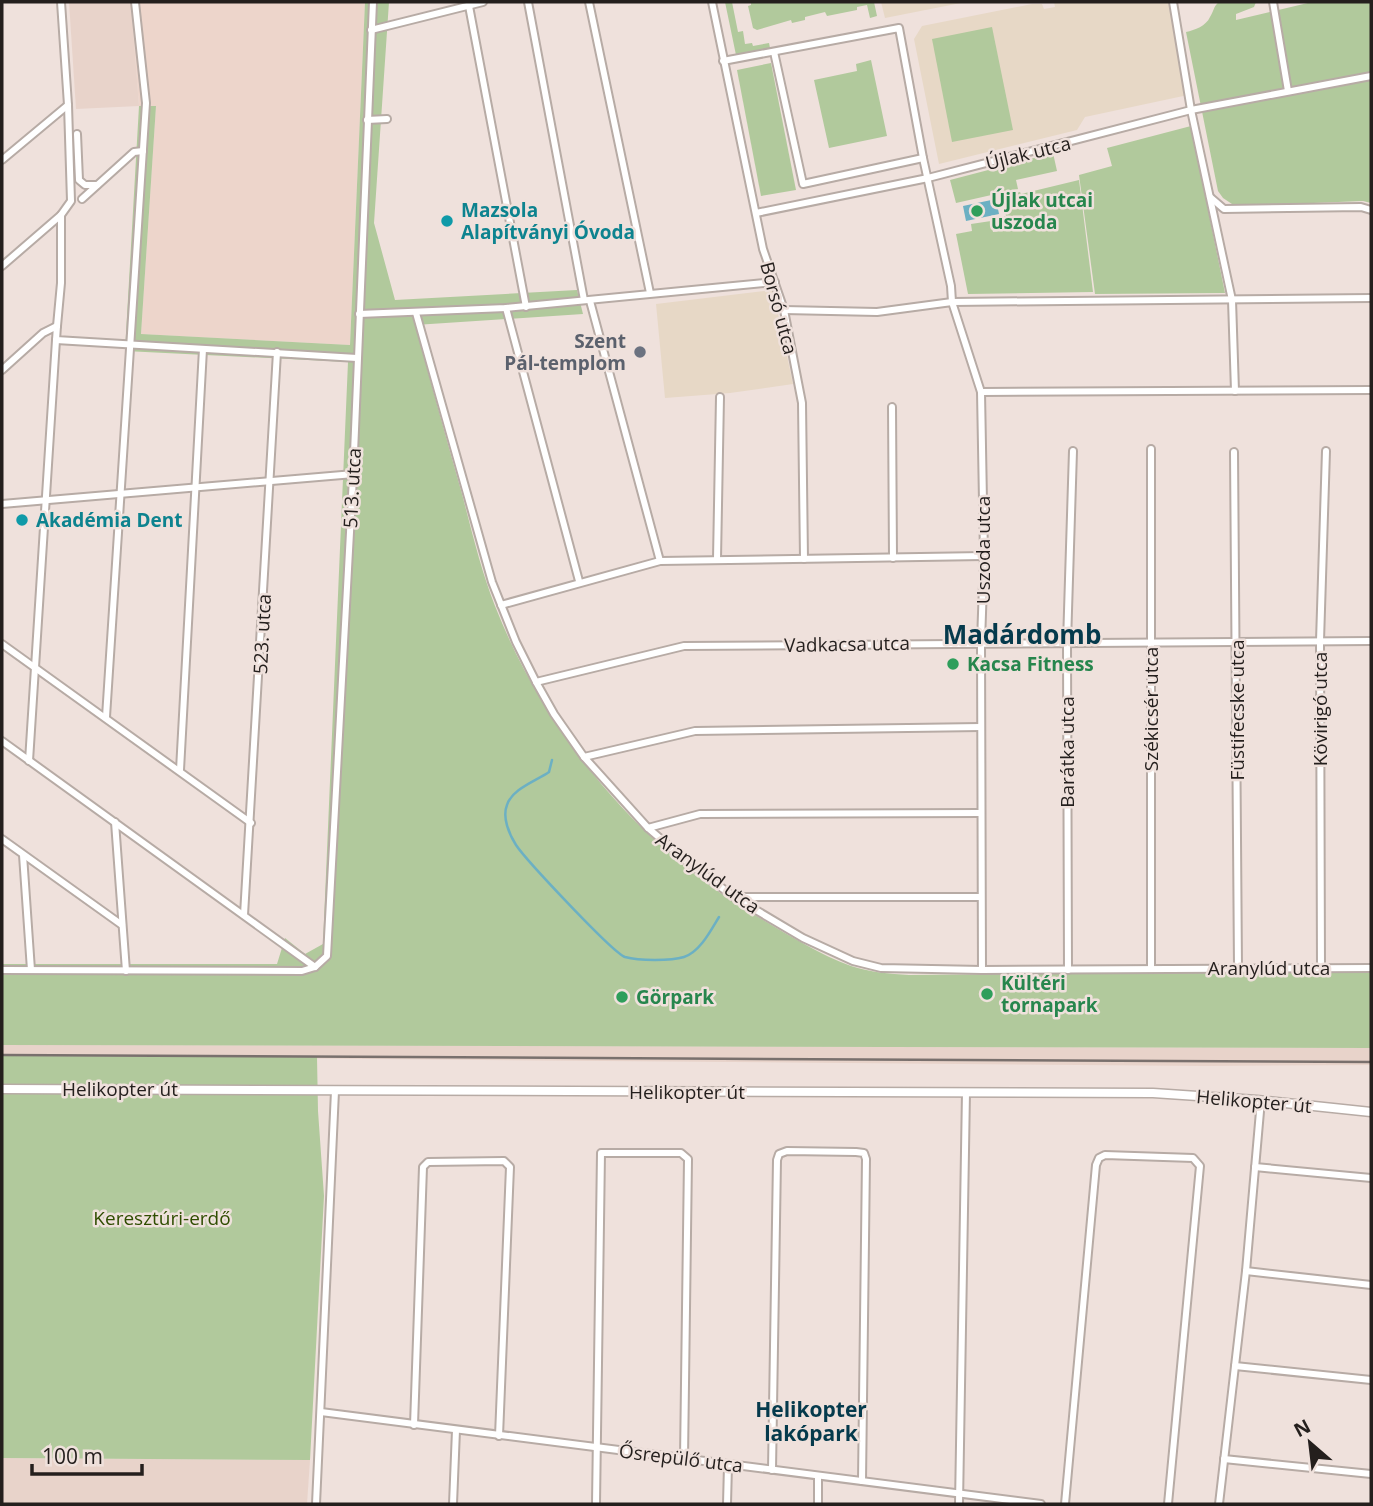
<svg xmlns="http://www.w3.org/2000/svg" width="1373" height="1506" viewBox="0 0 1373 1506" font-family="'Open Sans',sans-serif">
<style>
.commercial{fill:#edd5cb}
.built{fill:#e8d3ca}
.education{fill:#e7d8c6}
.green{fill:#b1c99c}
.water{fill:#6cb0c3}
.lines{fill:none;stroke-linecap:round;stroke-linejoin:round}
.stream{stroke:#6cb0c3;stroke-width:2.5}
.minor-casing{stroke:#b7aba5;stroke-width:10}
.tertiary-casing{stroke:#b7aba5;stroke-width:11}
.minor{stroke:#fff;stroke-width:6}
.tertiary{stroke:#fff;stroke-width:8}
.rail{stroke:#79706d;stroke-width:2.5}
.leisure-dot{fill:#2e9e5b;stroke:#efe1dc;stroke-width:2.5}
.culture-dot{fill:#0f9aa8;stroke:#efe1dc;stroke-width:2.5}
.worship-dot{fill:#6b7280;stroke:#efe1dc;stroke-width:2.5}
.labels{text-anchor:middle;stroke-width:5;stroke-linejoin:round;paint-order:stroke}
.street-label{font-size:19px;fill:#241f1d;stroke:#efe1dc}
.leisure-label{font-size:19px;font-weight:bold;fill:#27864d;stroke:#efe1dc;text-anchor:start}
.culture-label{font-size:19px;font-weight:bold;fill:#0d838f;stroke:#efe1dc;text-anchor:start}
.worship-label{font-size:19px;font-weight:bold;fill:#5b616d;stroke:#efe1dc;text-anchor:end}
.park-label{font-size:19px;fill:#2f4d00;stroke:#efe1dc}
.neighbourhood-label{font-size:21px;font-weight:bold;fill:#053a4c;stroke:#efe1dc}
.district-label{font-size:26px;font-weight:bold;fill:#053a4c;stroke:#efe1dc}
</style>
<rect width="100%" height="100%" fill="#efe1dc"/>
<polygon class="commercial" points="131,2 365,2 350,345 141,334 156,106 139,106"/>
<g class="built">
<polygon points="69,2 131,2 139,106 76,109"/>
<polygon points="2,1045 1371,1048 1371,1065 1204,1066 2,1056"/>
<polygon points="2,1458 310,1460 307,1504 2,1504"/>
</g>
<g class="education">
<polygon points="881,2 966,2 885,18"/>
<polygon points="1054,2 1168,2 1188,95 1085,117 1077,130 939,164 914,39 922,26 1032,4 1042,4 1044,9 1055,7"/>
<polygon points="773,290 793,384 730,393 665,398 656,304"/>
</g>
<g class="green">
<path d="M365,2h24l-15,221 21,77 182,-10 6,24 -168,11c16,57 31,113 47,169 10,38 19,76 33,112 49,125 142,239 258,308 31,18 64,40 98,52 18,6 39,8 58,9l462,-4v77l-1369,-3v-81h275l8,-26 20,16 18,-10 25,-582 -223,-11 14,-245h17l-15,228 209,11z"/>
<polygon points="725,2 732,2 738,32 743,31 745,44 752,43 753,46 769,43 770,48 736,55"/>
<polygon points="751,2 874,2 877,16 870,18 867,5 857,7 857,10 827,16 825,12 805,17 805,20 792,23 791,20 757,30 753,28 748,6 751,5"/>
<path d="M1219,2h37l-2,5 -18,7v6l76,-18h59v201l-8,-2 -128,5 -12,-8 -5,-7 -32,-159c9,-2 20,-6 24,-15 4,-6 3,-10 9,-15z"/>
<polygon points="992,27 1013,130 952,142 932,39"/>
<polygon points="871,60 887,136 829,148 814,80 857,71 856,64"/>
<polygon points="771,63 796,190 761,196 737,70"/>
<polygon points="1191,126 1225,293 1095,294 1079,175 1112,166 1107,148"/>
<polygon points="1053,153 1057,171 1016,180 1018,189 956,203 950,180"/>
<polygon points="1079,180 1093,292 968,294 956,234 972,231 971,224 991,221 993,232 1000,231 998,218 1006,216 1002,196 1020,192 1021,194"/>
<polygon points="2,1056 317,1057 318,1111 324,1196 310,1460 2,1458"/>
</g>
<polygon class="water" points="996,199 999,214 966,221 963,206"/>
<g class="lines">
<path class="stream" d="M552,760l-3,12c-13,9 -37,17 -42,33 -5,12 2,29 9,40 10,15 97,108 109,112 14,4 46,4 59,0 16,-5 27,-27 35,-40"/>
<defs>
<g id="minor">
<polyline points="528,2 584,300"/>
<polyline points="589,2 650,293"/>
<polyline points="712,2 763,249 784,310 802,403 804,559"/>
<polyline points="1173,2 1191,110 1232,300 1235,391"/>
<polyline points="1273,2 1288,91"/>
<polyline points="469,6 526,307"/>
<polyline points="371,30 483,2"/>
<polyline points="774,52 803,184 923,158"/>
<polyline points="723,61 899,28 923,158 951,286 952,302 981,392 984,556 981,642 982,970"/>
<polyline points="367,120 387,119"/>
<polyline points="77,134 79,180 85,185 97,185"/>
<polyline points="2,160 68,105"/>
<polyline points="1210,197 1224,209 1361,207 1371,210"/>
<polyline points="82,199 134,152 143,151"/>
<polyline points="756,213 928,178 1191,110 1371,76"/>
<polyline points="2,266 61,215"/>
<polyline points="590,301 660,561"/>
<polyline points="506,308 579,581"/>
<polyline points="784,310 877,312 952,302 1371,298"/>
<polyline points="416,313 492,582 516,642 536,682 554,714 584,757 648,828 690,864 734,897 803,938 853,961 881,968 982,970 1371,968"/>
<polyline points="359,314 506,308 775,282"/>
<polyline points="57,326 61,283 61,215 71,201 68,105 61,2"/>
<polyline points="2,370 43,333 57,326 56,340 357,358"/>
<polyline points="981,392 1371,390"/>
<polyline points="892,407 893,558"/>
<polyline points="1151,449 1151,969"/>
<polyline points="1234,452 1238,968"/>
<polyline points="2,504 354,474"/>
<polyline points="717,559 720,397"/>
<polyline points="501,605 660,561 984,556"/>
<polyline points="2,644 251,823"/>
<polyline points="536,682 684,646 1371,641"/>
<polyline points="106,717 146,103 135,2"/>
<polyline points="2,741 315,967"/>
<polyline points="584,757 695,731 981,727"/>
<polyline points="29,761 56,340"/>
<polyline points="180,770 203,349"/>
<polyline points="115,822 126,971"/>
<polyline points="648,828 700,814 981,813"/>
<polyline points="2,839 122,925"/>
<polyline points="23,855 31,970"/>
<polyline points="736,897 981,897"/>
<polyline points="244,915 277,352"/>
<polyline points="1321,968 1320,641 1326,451"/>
<polyline points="2,970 302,971 315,967 327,956 353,477 373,2"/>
<polyline points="1068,970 1067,643 1073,451"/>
<polyline points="1255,1167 1371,1178"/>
<polyline points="1246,1271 1371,1285"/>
<polyline points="1235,1366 1371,1380"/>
<polyline points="321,1412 1041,1504"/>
<polyline points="414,1425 423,1167 428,1162 504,1161 510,1167 499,1436"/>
<polyline points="1224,1459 1371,1474"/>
<polyline points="772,1470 777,1160 779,1154 787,1151 856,1152 864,1153 866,1159 862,1481"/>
<polyline points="316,1504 335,1091"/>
<polyline points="453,1504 456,1430"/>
<polyline points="596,1504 601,1153 681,1153 688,1159 684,1458"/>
<polyline points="727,1504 728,1465"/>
<polyline points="818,1504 818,1477"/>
<polyline points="959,1504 966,1092"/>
<polyline points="1065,1504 1096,1165 1099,1158 1105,1155 1193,1158 1200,1166 1168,1504"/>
<polyline points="1219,1504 1246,1271 1261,1100"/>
</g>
<polyline id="tertiary" points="2,1089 1153,1093 1257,1100 1371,1112"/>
</defs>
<use href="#minor" class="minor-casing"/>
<use href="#tertiary" class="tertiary-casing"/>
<use href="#minor" class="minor"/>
<use href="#tertiary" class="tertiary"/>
<polyline class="rail" points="2,1055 1371,1062"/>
</g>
<g class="leisure-dot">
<circle cx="977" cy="211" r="7"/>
<circle cx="953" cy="664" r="7"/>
<circle cx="987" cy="994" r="7"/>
<circle cx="622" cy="997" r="7"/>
</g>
<g class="culture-dot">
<circle cx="447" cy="221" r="7"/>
<circle cx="22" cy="520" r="7"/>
</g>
<circle class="worship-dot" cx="640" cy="352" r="7"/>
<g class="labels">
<g class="street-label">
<text transform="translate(1028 153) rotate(-14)" y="7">Újlak utca</text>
<text transform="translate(779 308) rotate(75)" y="7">Borsó utca</text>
<text transform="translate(352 488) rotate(-87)" y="7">513. utca</text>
<text transform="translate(983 550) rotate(-90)" y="7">Uszoda utca</text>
<text transform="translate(262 634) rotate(-87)" y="7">523. utca</text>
<text transform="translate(847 644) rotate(-1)" y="7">Vadkacsa utca</text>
<text transform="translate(1151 709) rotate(-90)" y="7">Székicsér utca</text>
<text transform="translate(1320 709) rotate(-90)" y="7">Kövirigó utca</text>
<text transform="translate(1237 710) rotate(-90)" y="7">Füstifecske utca</text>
<text transform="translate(1067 752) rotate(-90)" y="7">Barátka utca</text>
<text transform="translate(708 873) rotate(36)" y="7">Aranylúd utca</text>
<text x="1269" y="975">Aranylúd utca</text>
<text x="120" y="1096">Helikopter út</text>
<text x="687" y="1099">Helikopter út</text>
<text transform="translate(1254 1101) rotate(5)" y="7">Helikopter út</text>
<text transform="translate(681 1458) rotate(7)" y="7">Ősrepülő utca</text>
</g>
<g class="leisure-label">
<text x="991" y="207">Újlak utcai<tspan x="991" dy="22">uszoda</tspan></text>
<text x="967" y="671">Kacsa Fitness</text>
<text x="1001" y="990">Kültéri<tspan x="1001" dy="22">tornapark</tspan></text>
<text x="636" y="1004">Görpark</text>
</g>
<g class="culture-label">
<text x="461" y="217">Mazsola<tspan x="461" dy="22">Alapítványi Óvoda</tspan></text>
<text x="36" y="527">Akadémia Dent</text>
</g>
<g class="worship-label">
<text x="626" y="348">Szent<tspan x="626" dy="22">Pál-templom</tspan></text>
</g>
<g class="park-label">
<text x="162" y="1225">Keresztúri-erdő</text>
</g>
<g class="neighbourhood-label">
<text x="811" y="1417">Helikopter<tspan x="811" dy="24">lakópark</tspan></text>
</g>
<g class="district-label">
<text x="1022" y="644">Madárdomb</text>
</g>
</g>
<rect width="1373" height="1506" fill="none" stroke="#241f1d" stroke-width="7"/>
<g transform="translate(1310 1443) rotate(332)" stroke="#efe1dc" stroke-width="5" paint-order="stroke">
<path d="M0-5L12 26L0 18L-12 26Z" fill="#241f1d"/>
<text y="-10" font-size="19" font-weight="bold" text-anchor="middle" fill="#241f1d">N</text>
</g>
<path d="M32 1464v10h110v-10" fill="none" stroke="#241f1d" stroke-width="3.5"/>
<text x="42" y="1464" font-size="21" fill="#241f1d" stroke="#efe1dc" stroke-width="5" paint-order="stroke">100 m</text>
</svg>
